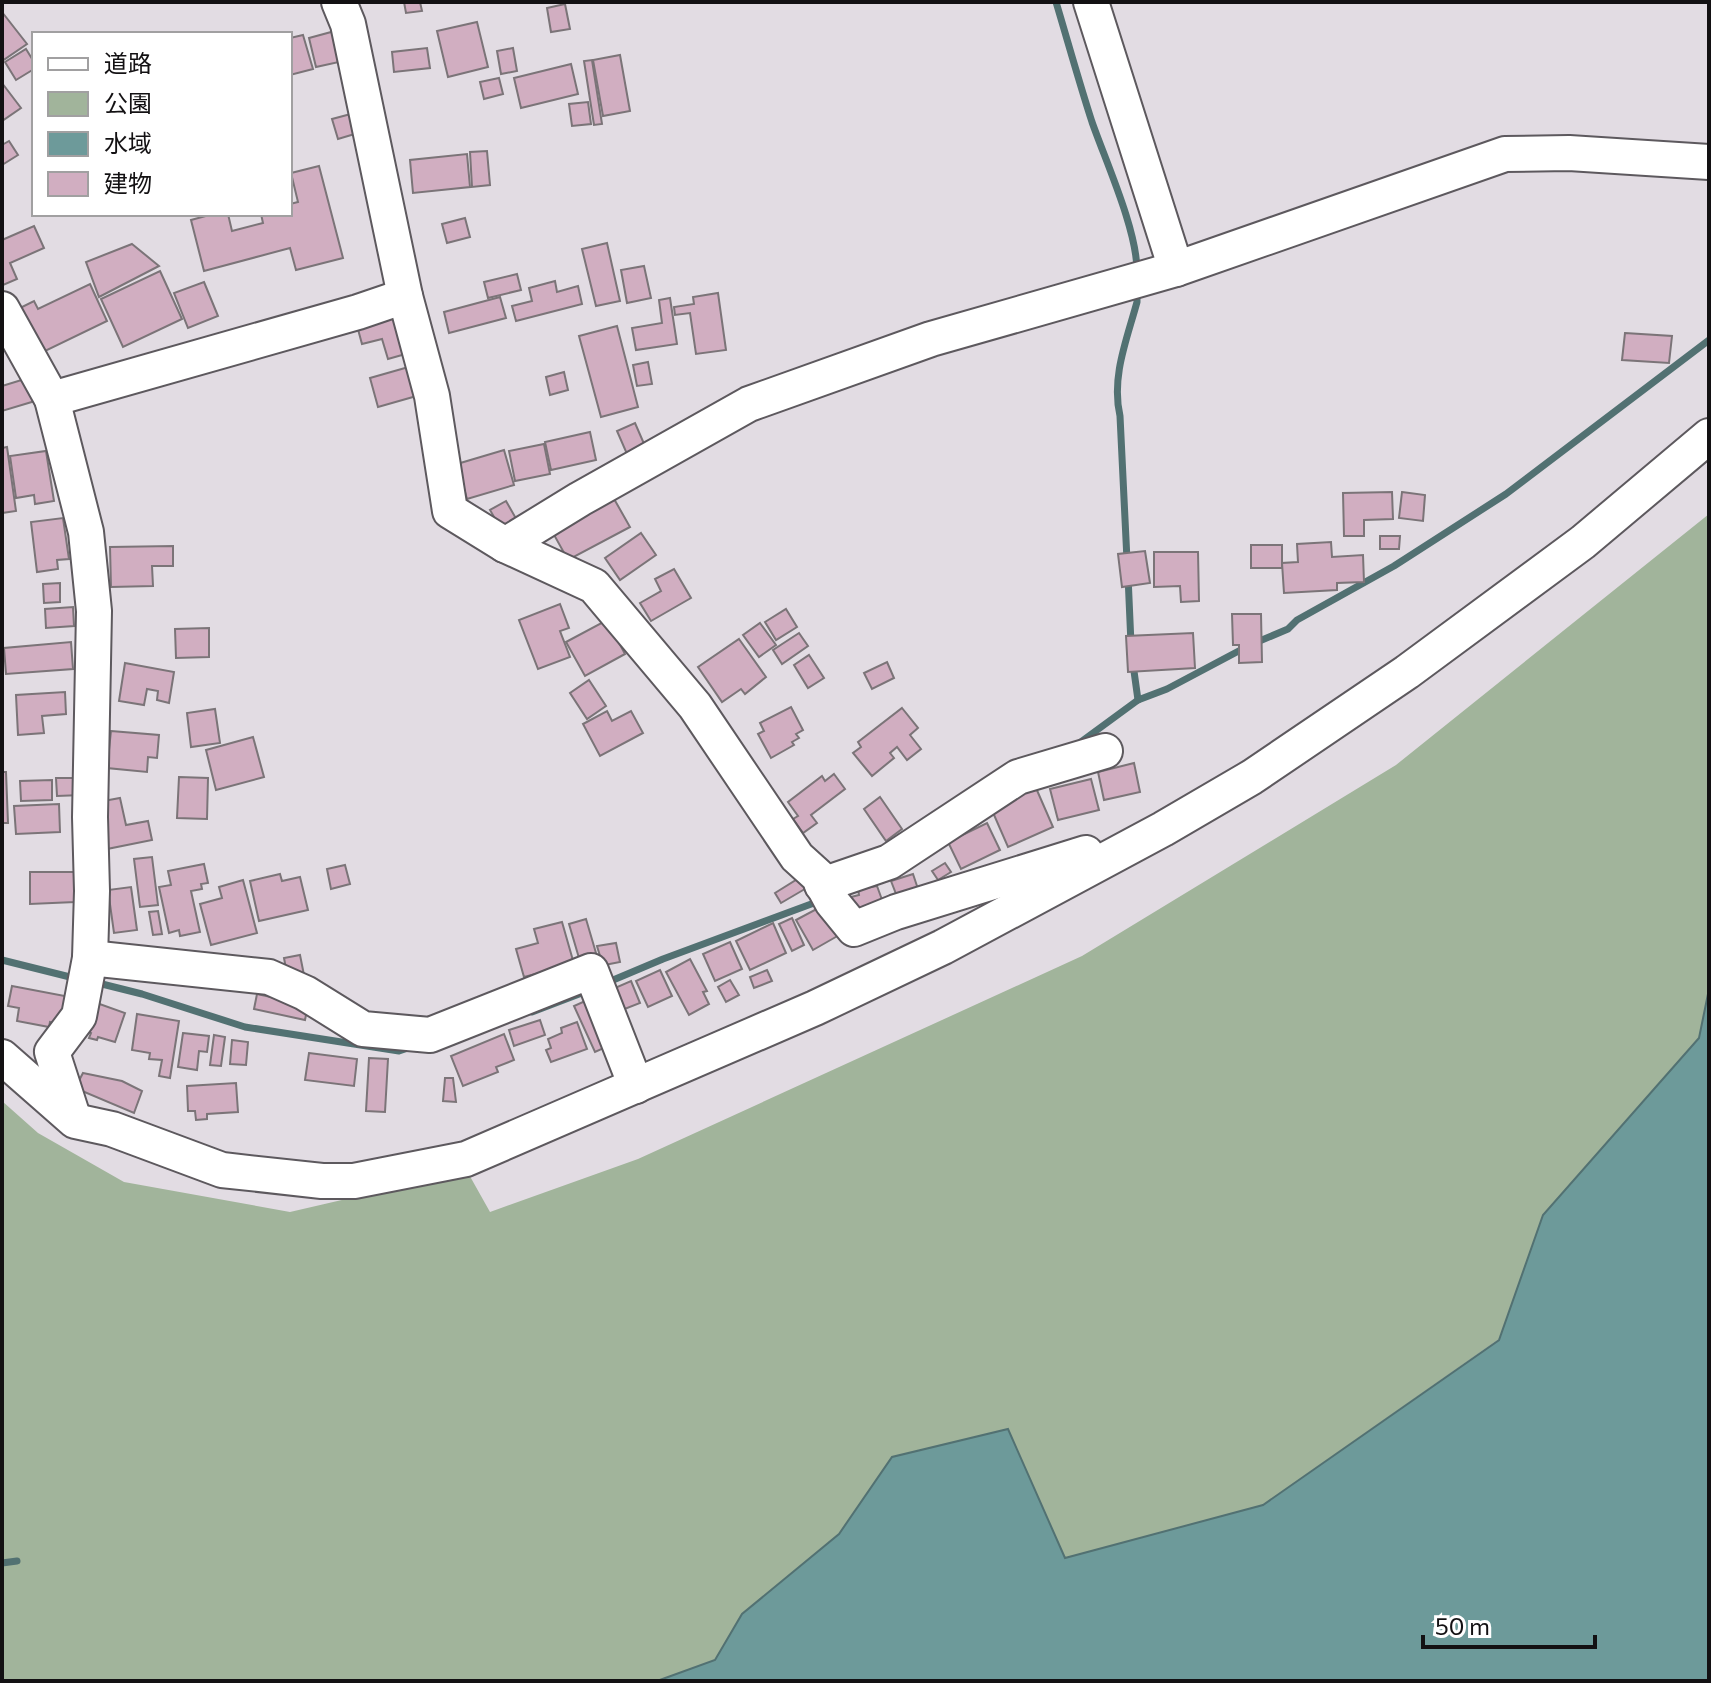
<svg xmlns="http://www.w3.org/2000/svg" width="1711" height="1683" viewBox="0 0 1711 1683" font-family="Commissioner,'Noto Sans JP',sans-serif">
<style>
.green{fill:#a1b49b}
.water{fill:#6d9a9a;stroke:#527172;stroke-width:2}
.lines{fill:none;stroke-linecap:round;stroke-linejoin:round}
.stream{stroke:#527172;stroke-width:7}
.building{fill:#d1aec1;stroke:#7b7478;stroke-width:2}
.minor-casing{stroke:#5d595e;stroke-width:38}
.minor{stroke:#fff;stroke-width:34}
</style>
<rect width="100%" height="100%" fill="#e2dce3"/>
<polygon class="green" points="1709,514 1709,989 1699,1038 1543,1215 1499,1339 1263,1505 1065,1558 1008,1430 892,1457 839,1534 742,1614 715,1660 657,1681 2,1681 2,1101 38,1133 124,1182 290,1212 467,1171 490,1212 638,1159 1082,956 1396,765"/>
<polygon class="water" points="1709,989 1709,1681 657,1681 715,1660 742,1614 839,1534 892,1457 1008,1429 1065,1558 1263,1505 1499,1340 1543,1215 1699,1038"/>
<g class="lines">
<g class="stream">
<path d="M1056,2c12,40 23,80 36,120 14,40 45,108 45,149"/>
<path d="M1127,560l-7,-144c-9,-39 7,-77 17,-114v-10"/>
<polyline points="1128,576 1131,644"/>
<polyline points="1133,664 1138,700"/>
<polyline points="1078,744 1138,700 1167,689 1250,645 1288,629 1297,620 1394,566 1506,494 1709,340"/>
<polyline points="2,960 78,979"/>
<polyline points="94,982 142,994 245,1027 399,1051 408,1048"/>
<polyline points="606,983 663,959 822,900"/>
<polyline points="532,1012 587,991"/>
<polyline points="2,1563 17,1561"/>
</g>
</g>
<g class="building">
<polygon points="404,2 420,2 422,11 406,13"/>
<polygon points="565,4 570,29 551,32 547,8"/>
<polygon points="2,12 27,44 2,61"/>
<polygon points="477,22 488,67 448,77 437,31"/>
<polygon points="346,28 339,62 316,67 309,38"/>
<polygon points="303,35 313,69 290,75 290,38"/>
<polygon points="427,48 430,68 394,72 392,52"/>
<polygon points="513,48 517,71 501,74 497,51"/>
<polygon points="26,49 34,62 34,69 16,80 5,62"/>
<polygon points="620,55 630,111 603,116 593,60"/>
<polygon points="592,60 602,124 594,125 584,61"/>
<polygon points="571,64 578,94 521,108 514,78"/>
<polygon points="499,78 503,94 484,99 480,82"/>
<polygon points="2,83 21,108 2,121"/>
<polygon points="588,102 591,124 572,126 569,104"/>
<polygon points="362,111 368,130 338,139 332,119"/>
<polygon points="9,141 18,155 2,165 2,145"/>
<polygon points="487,151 490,185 472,187 470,152"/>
<polygon points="467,154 470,187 413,193 410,160"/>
<polygon points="319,166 343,258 296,270 290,248 204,271 191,220 213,214 228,214 232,231 263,223 261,214 290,214 290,204 298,202 291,173"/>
<polygon points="465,218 470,237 447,243 442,224"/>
<polygon points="34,226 44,248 10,263 17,279 3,285 2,240"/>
<polygon points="607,243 620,301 596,306 582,249"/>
<polygon points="132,244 159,266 99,297 86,262"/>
<polygon points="644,266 651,298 627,303 621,270"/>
<polygon points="160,271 182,319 123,347 101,299"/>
<polygon points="517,274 521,290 488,298 484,282"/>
<polygon points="555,281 557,292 578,286 582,304 516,321 512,306 532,301 529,288"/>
<polygon points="204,282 218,316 188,328 174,293"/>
<polygon points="90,284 107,321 41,353 20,308 34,301 38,309"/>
<polygon points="718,293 726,350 696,354 690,313 675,315 674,307 694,304 693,297"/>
<polygon points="500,297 506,318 449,333 444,312"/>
<polygon points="670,298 677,344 636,350 632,328 662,323 659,300"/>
<polygon points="396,310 409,353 388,359 382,339 362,344 356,322"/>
<polygon points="617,326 638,407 601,417 579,336"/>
<polygon points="1625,333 1672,336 1669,363 1622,360"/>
<polygon points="648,362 652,384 637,386 633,365"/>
<polygon points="412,366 420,395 378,407 370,378"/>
<polygon points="564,372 568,390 550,395 546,377"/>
<polygon points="28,378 35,401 2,411 2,386"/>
<polygon points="635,423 645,446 627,454 617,431"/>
<polygon points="590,432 596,460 551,470 545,442"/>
<polygon points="544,444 550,474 515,481 509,451"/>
<polygon points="7,447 16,511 2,513 2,448"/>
<polygon points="504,450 514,485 467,499 457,464"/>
<polygon points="46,451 54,501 35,504 34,495 16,498 10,456"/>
<polygon points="609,490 630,527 568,560 548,524"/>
<polygon points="1392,492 1393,519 1364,520 1364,536 1344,536 1343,493"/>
<polygon points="1402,492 1425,495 1423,521 1399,518"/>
<polygon points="506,501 518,522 502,531 490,510"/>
<polygon points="63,518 69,559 57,560 58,569 37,572 31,522"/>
<polygon points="641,533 656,555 620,580 605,558"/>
<polygon points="1380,536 1400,536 1399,549 1380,549"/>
<polygon points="1331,542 1332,557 1363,555 1364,582 1337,583 1337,590 1284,593 1282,563 1298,562 1297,544"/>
<rect x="1251" y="545" width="31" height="23"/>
<polygon points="173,546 173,566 152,566 153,586 111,587 110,547"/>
<polygon points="1145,551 1150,583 1122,587 1118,554"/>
<polygon points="1154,552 1198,552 1199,601 1181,602 1180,586 1154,587"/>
<polygon points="674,569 691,598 651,621 640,603 661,591 655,579"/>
<polygon points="60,583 60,602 44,603 43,584"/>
<polygon points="560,604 569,628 560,631 570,657 538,669 519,620"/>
<polygon points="73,607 74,626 46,628 45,609"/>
<polygon points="786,609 797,627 776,640 765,622"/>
<polygon points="1232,614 1261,614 1262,662 1239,663 1239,645 1233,645"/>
<polygon points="607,620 625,654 585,676 566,642"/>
<polygon points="760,623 776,645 759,657 743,635"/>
<polygon points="209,628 209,657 176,658 175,629"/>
<polygon points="799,633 808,646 782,664 773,650"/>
<polygon points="1193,633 1195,668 1128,672 1126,636"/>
<polygon points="739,639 766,677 745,694 741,689 722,702 698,667"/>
<polygon points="71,642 73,669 6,674 4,648"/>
<polygon points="809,655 824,678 808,688 794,665"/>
<polygon points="887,662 894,678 872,689 864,673"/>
<polygon points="125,663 174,672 169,703 157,700 158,691 147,689 144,705 119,701"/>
<polygon points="589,680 606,706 587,719 570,693"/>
<polygon points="65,692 66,714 42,716 44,733 18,735 16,695"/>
<polygon points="791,707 803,730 796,734 799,738 792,742 794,745 771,758 758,734 764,731 760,723"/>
<polygon points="902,708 918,728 910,735 921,749 907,760 897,747 890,753 894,758 872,776 853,753 861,747 858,742"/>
<polygon points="215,709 220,743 191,747 187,713"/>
<polygon points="607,711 612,721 631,711 643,733 600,756 583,724"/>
<polygon points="111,731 159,735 157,758 148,757 147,772 107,768"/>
<polygon points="253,737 264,777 216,790 206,750"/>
<polygon points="1134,763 1140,792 1104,800 1098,772"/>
<polygon points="2,772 6,772 8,823 2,823"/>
<polygon points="834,774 845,789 811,815 817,823 803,833 793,819 798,816 788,802 822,776 825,781"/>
<polygon points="179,777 208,778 207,819 177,818"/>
<polygon points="56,778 81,778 82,795 57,796"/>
<polygon points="1091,779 1099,810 1058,820 1050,789"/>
<polygon points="52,780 52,800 21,801 20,781"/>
<polygon points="1036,788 1053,827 1008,847 991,808"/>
<polygon points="880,797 902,829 886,841 864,809"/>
<polygon points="120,798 126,825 148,821 152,840 107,849 98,802"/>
<polygon points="59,804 60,832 16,834 14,806"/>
<polygon points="987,823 1000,850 961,869 948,842"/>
<polygon points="152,857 158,905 140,907 134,859"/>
<polygon points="945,863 951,872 938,880 932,871"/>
<polygon points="204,864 208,883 201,884 202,889 191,891 200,932 180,936 179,930 169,933 159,887 171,885 168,871"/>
<polygon points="345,865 350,884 331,889 327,869"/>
<polygon points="30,872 75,872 75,902 30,904"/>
<polygon points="280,874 282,881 300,877 308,910 259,921 250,881"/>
<polygon points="913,874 919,892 898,899 891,881"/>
<polygon points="804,875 810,886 781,903 775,893"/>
<polygon points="243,880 257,933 211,945 200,904 222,898 219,887"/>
<polygon points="877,886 885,908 853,915 839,900 859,895 858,889"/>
<polygon points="131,887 137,930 114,933 108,890"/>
<polygon points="824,905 841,934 813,950 796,920"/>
<polygon points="158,911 162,934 153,935 149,912"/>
<polygon points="792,918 804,945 792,951 779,924"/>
<polygon points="586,919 596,953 579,958 569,924"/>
<polygon points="562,922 574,964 524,977 516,949 538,943 534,929"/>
<polygon points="773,923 786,953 750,970 736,941"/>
<polygon points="730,942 742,969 715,981 703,954"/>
<polygon points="616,943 620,962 589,968 585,960 600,956 597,946"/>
<polygon points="300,955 304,975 288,979 284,958"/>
<polygon points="690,959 707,991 703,992 709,1004 689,1015 666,972"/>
<polygon points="660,970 672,996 648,1007 636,981"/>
<polygon points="767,970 772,981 754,988 750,977"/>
<polygon points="730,980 739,995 726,1002 718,987"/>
<polygon points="631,981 640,1003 617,1012 608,991"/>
<polygon points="12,986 70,997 64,1025 50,1022 49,1027 17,1021 19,1008 8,1006"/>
<polygon points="257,994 308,1005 305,1020 254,1009"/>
<polygon points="594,997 615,1043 595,1052 574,1006"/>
<polygon points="94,1002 125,1013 115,1042 98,1037 97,1040 89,1038 91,1033 84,1030"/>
<polygon points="137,1014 179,1021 170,1078 159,1076 162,1060 149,1059 150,1053 132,1050"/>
<polygon points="540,1020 545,1035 514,1046 509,1030"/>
<polygon points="577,1022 587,1049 551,1062 546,1050 551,1048 548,1039 562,1033 561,1028"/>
<polygon points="183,1033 209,1036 207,1052 199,1051 197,1070 178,1067"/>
<polygon points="504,1034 514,1060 496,1067 498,1072 463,1086 451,1056"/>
<polygon points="214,1035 225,1037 221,1066 210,1065"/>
<polygon points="232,1040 248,1042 246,1065 230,1064"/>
<polygon points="309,1053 357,1059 354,1086 305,1080"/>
<polygon points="369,1058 388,1059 385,1112 366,1111"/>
<polygon points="83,1073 122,1081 142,1091 134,1113 75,1088"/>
<polygon points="445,1078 453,1078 456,1102 443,1101"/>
<polygon points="236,1083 238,1112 207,1114 207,1119 196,1120 195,1111 188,1111 187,1086"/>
</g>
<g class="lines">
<defs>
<g id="minor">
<polyline points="339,2 348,24 405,296 432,396 450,511 505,545 594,586 695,706 797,857 818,876 832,902 854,929 896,912 1086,853"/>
<polyline points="1091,2 1176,269"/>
<polyline points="2,309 52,399 86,532 94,611 90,817 92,891 90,958 79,1016 52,1052 73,1117"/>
<polyline points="52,399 358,312 405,296"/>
<polyline points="505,545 580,499 749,404 931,339 1176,269 1505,154 1569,153 1709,162"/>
<polyline points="822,885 889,862 1018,777 1105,751"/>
<polyline points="90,958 269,977 305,993 363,1029 430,1035 591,971 636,1086"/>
<polyline points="2,1057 75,1121 112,1129 222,1170 322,1181 354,1181 466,1159 815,1008 943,947 1163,829 1252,777 1407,672 1583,542 1709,436"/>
</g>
</defs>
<use href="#minor" class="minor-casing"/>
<use href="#minor" class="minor"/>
</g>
<rect width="1711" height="1683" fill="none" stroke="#131113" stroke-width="8"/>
<rect x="32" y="32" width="260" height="184" fill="#ffffff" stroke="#a1a0a1" stroke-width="2"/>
<rect x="48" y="58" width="40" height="12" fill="#ffffff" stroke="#a1a0a1" stroke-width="2"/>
<text x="104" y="72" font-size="24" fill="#131113">道路</text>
<rect x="48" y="92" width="40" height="24" fill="#a1b49b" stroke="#a1a0a1" stroke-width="2"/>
<text x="104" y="112" font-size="24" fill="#131113">公園</text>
<rect x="48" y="132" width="40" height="24" fill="#6d9a9a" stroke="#a1a0a1" stroke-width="2"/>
<text x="104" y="152" font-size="24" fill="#131113">水域</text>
<rect x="48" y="172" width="40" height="24" fill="#d1aec1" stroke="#a1a0a1" stroke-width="2"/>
<text x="104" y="192" font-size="24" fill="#131113">建物</text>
<path d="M1423 1635v12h172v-12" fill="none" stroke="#131113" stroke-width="4"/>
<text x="1435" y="1635" font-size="24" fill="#131113" stroke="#ffffff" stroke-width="6" paint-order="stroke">50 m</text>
</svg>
